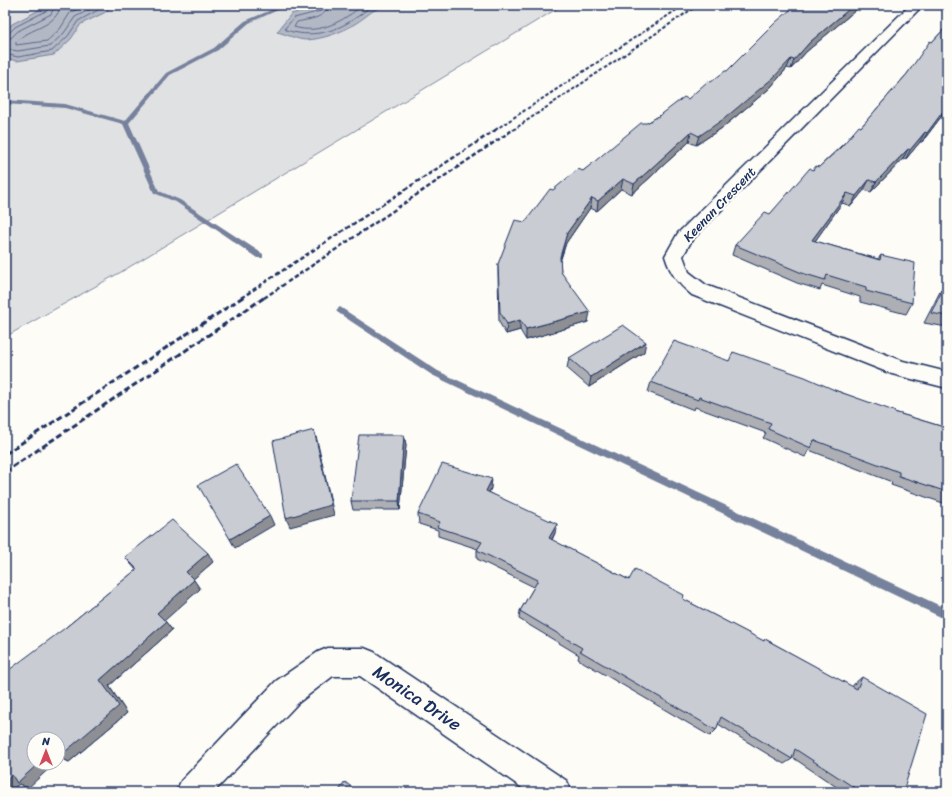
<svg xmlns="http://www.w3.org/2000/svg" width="952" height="797" viewBox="0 0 952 797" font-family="Sriracha,sans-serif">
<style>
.green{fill:#e0e1e3;stroke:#7e88a0}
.water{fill:#b3b8c5;stroke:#76819c}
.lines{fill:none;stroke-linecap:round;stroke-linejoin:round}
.shore{stroke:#586687;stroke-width:1}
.stream{fill:#76819c;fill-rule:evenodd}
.minor-casing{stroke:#1b2f5e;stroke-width:3}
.minor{fill:#fdfcf7;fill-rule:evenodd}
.rail-far2{stroke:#1b2f5e;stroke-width:2;stroke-dasharray:3.5 2;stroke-linecap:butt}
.rail-far1{stroke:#1b2f5e;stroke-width:2.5;stroke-dasharray:4.5 2.5;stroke-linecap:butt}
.rail{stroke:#1b2f5e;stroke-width:3;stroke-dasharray:6 3;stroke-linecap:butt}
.wall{fill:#adafb5;stroke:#1b2f5e}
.shaded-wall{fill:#8d8f94;stroke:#1b2f5e}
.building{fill:#c9ccd3;stroke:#1b2f5e}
.labels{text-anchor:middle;stroke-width:4;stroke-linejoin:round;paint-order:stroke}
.far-street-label{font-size:13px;fill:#1b2f5e;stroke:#fdfcf7}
.near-street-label{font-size:18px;fill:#1b2f5e;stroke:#fdfcf7}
</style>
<rect width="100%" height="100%" fill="#fdfcf7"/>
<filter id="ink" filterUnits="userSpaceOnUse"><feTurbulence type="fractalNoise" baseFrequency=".025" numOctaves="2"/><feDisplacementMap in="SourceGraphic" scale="8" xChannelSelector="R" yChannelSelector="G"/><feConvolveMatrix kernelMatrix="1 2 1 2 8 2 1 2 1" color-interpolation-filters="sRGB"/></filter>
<g filter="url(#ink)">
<polygon class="green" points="5,5 563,5 121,272 5,337"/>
<g class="water">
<polygon points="49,5 114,5 104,13 81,24 71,39 54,55 17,61 5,58 5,32 12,24"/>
<path d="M327,5h67c-24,3 -22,9 -41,20 -13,8 -31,14 -46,15 -10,0 -21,-6 -30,-8l14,-18z"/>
</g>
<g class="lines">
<g class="shore">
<path d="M61,5c-5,23 -31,22 -45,37v3l31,-4 13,-12 10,-16 15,-8"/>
<path d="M324,5l-3,6 -27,7 -9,10 1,2c24,8 47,3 68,-11 7,-4 12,-10 20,-14"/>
<path d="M329,5c-4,14 -20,14 -32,17l-3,5c26,8 49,-6 69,-22"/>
<polyline points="5,34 9,33 15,27 48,10 50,5"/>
<polyline points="5,39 11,38 18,31 51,14 55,5"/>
<polyline points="5,49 18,51 50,46 64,33 75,17 99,5"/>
<polyline points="5,54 18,57 52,51 68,36 78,21 107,5"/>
</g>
<g class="stream">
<polygon points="283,5 289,5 249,23 218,50 170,75 129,123 159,191 180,200 263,254 263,258 257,258 176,202 154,193 123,124 65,108 5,104 5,100 65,104 125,121 166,73 214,48 245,21"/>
<polygon points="340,307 438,371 947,609 947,620 432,375 337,312 336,310"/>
</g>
<defs>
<g id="minor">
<path d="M910,5h13l-231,235 -9,16 6,16 17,13 197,76 44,11v16l-55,-14 -200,-79c-14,-11 -22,-22 -27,-39l13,-23z"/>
<polygon points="328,648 364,648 374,652 567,781 572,792 528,792 360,676 333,676 298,703 214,792 176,792 181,781 276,681 318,652"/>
</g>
</defs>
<use href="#minor" class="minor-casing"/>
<use href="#minor" class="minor"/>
<g class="rail-far2">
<polyline points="495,130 684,5"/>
<polyline points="513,130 698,5"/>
</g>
<g class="rail-far1">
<polyline points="241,298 497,129"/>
<polyline points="264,298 514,129"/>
</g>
<g class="rail">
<polyline points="5,454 243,297"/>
<polyline points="5,472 265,297"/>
</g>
</g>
<g class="wall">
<polygon points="857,9 806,52 791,69 787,68 770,88 722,128 696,145 689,142 632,194 621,189 597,211 590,208 566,243 560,262 561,272 588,322 526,340 520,330 506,334 499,322 498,274 498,264 525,222 553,190 583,171 647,123 688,99 727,71"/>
<polygon points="947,23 947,109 922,142 920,142 905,160 903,159 871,192 864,190 851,206 842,203 815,241 878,259 881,255 912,303 906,314 860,302 860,297 822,285 820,290 797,283 732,255 735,245 770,214 813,170 819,167 861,127 907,74 932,42 945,28"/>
<polygon points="947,278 947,327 924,323"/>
<polygon points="644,352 589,387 567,368 569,358"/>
<polygon points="729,361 837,391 894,412 947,428 947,502 946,504 891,485 892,482 809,450 805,457 763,438 766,433 695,407 694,410 648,392 651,382"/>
<polygon points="404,435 406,445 400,510 353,510 351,501"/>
<polygon points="491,488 489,492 555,533 552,540 629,580 683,599 763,641 765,639 852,687 854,684 862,677 903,792 844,792 792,757 792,759 784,764 718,724 716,730 710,736 578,659 579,655 519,619 520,611 534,587 477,559 477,550 478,549 438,536 438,530 419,524 418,514"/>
<polygon points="125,557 213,562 193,579 200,589 164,620 172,630 109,686 127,713 69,762 61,758 58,760 58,739 28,788 19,784 10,792 5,792 65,628 136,570"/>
</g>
<g class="shaded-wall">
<polygon points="854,5 859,5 857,9 806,52 791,69 794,60 810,42"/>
<polygon points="791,59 787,68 770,88 722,128 696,145 699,136"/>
<polygon points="947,106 947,109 922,142 927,133"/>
<polygon points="691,132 689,142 632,194 634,184"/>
<polygon points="925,132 920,142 905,160 910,150"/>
<polygon points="908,149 903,159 871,192 876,182"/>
<polygon points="623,179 621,189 597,211 598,201"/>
<polygon points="869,180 864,190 851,206 856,196"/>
<polygon points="847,193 842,203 808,251 812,240"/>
<polygon points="592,198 590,208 566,243 558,267 560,257 567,233"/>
<polygon points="590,312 588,322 526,340 526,329"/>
<polygon points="520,320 520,330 506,334 507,324"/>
<polygon points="646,342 644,352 589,387 591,377"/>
<polygon points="314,430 317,440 334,515 290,527 286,518"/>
<polygon points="404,435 406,445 400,510 399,501"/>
<polygon points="492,479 491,488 486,500 486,491"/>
<polygon points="270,516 274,525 235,548 230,539"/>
<polygon points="557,524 555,533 548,547 549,538"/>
<polygon points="208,553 213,562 191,581 186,572"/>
<polygon points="194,580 200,589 164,621 157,613"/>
<polygon points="166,622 172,630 109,686 127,713 69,762 61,758 58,760 58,751 100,680"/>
<polygon points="39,763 55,763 28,788 19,784 10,792 5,792 5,781 12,775"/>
</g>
<g class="building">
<polygon points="796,5 854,5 810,42 794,60 791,59 773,78 725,118 699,136 691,132 634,184 623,179 598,201 592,198 567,233 560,257 561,272 590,312 526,329 520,320 507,324 500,312 498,264 515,220 525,222 550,189 553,190 578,169 583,171 641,123 647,123 662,114 684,97 688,99 708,81 711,82 725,71 727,71 776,22"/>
<polygon points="947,23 947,106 927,133 925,132 910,150 908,149 876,182 869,180 856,196 847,193 812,240 880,260 881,255 915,263 912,303 866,291 866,287 827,275 825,280 802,273 735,245 765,212 770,214 810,168 813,170 816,166 819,167 841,147 859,126 861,127 907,74 930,41 932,42 946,27"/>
<polygon points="947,281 947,316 931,313"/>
<polygon points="623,325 646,342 591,377 569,358"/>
<polygon points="674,341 729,361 733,352 805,377 837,391 894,411 894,412 947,428 947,492 899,476 899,472 814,440 811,448 768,429 771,423 699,397 698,400 651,382"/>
<polygon points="314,430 331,505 286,518 273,441"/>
<polygon points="359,435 404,435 399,501 351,501"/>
<polygon points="236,464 270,516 230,539 198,485"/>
<polygon points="442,464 492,479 486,491 557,524 549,538 629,580 635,569 684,595 683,599 764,641 765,639 857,689 862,677 927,714 903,792 861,792 795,749 792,759 721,717 716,730 580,651 582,648 520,611 538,580 477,550 482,542 437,527 440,522 418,514"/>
<polygon points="172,520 208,553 186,572 194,580 157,613 166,622 100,680 119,706 59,757 58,756 58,739 34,739 34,763 39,763 17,783 12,775 5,781 5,673 65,628 137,569 125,557"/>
<polygon points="345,782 358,792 338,792"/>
</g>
</g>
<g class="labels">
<g class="far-street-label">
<text transform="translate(719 204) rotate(-46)" y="5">Keenan Crescent</text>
</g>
<g class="near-street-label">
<text transform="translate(417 698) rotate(34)" y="6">Monica Drive</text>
</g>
</g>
<rect width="952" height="797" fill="none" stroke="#fdfcf7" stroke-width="20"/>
<rect x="10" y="10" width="932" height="777" fill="none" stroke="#1b2f5e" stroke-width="1.5" filter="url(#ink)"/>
<g transform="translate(46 751)"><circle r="19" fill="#fdfcf7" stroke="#a3aaba"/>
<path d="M0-3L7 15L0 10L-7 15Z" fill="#d1495b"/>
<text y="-6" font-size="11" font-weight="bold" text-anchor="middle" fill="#1b2f5e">N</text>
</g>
</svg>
